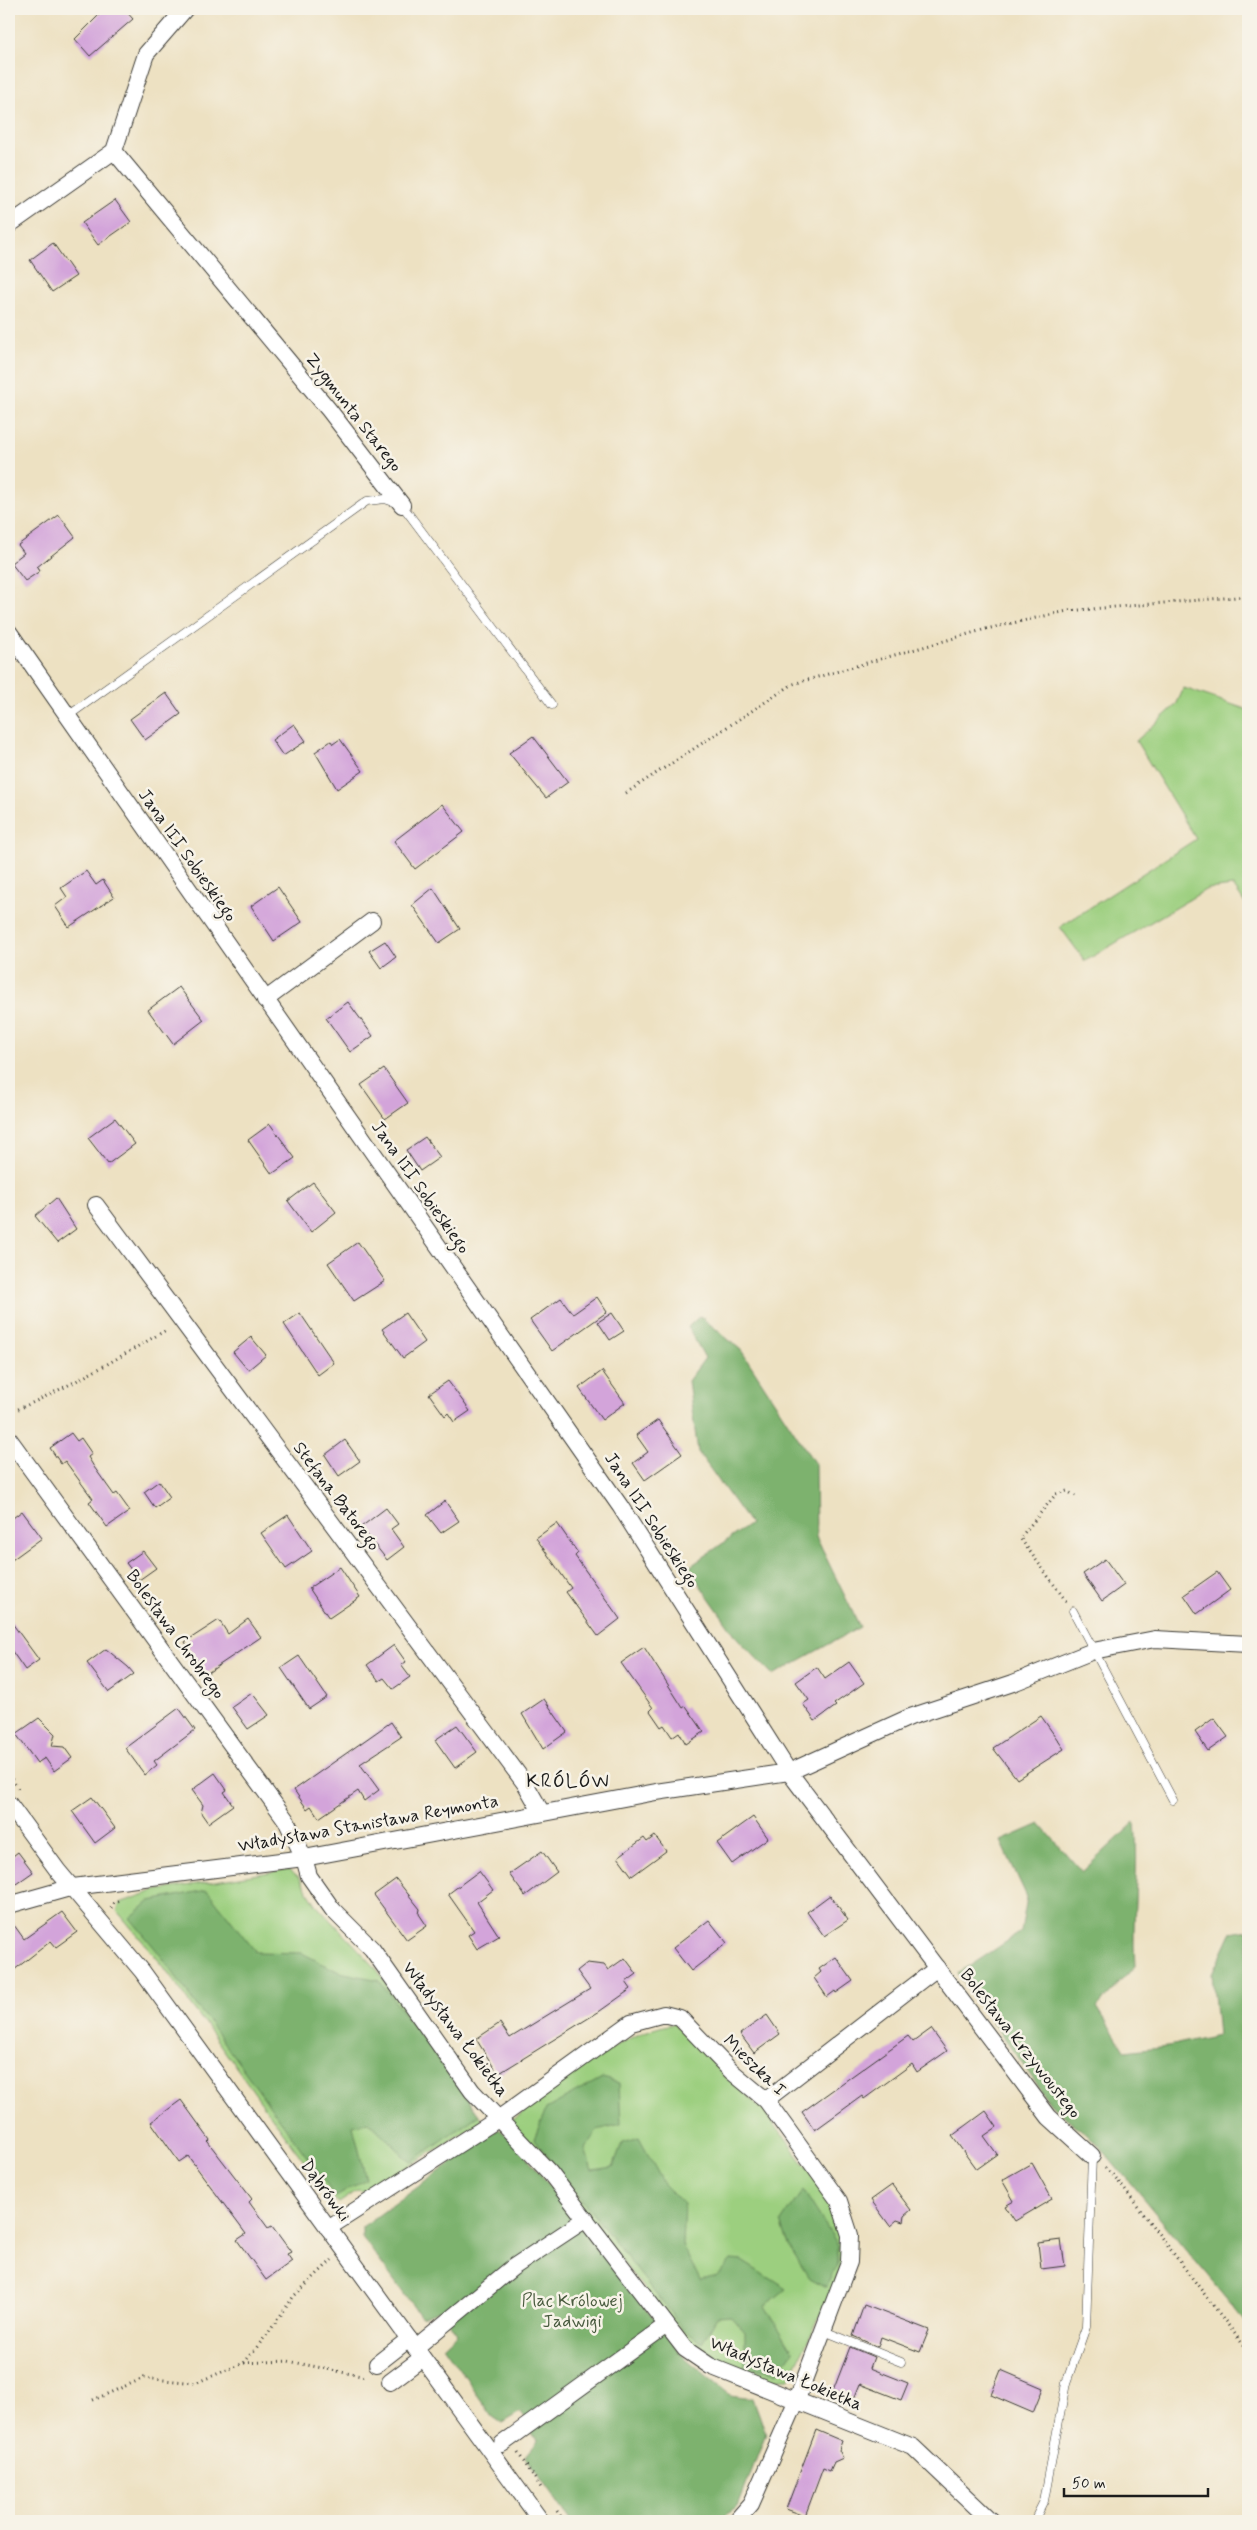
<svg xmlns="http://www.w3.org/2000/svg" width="1257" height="2530" viewBox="0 0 1257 2530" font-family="Mynerve,sans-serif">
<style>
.green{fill:#9ccf7f;stroke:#5c764e}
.forest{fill:#7db26e;stroke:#4c6745}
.building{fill:#d3a4da}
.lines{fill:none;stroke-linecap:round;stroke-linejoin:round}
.lane-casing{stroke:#3b3a35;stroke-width:9}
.street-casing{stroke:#3b3a35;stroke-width:18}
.path{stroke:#3b3a35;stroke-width:3;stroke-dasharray:1 4;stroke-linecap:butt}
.lane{stroke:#fff;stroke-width:8}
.street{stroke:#fff;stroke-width:16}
.labels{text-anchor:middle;stroke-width:5;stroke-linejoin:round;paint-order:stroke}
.street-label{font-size:18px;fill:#1c1c1c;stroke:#f7f3e8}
.park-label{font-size:18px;fill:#495b3f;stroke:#f7f3e8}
.neighbourhood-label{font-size:19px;letter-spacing:1px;fill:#1c1c1c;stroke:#f7f3e8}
</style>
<rect width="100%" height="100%" fill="#f7f3e8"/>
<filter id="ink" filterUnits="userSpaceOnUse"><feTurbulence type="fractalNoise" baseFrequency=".02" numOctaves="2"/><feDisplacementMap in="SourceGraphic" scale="10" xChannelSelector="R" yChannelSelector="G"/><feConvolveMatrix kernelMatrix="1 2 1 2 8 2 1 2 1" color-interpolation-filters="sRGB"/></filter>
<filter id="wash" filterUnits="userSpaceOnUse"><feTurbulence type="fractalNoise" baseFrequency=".0096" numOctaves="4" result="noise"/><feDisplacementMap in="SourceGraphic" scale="20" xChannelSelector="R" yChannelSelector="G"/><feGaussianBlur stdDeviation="1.12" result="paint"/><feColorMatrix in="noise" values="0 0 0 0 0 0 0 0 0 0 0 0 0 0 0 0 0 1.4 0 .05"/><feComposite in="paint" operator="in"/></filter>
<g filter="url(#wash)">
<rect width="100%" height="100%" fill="#ede1c2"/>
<g class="green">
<polygon points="1184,688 1248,710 1248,908 1233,886 1207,889 1085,961 1060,927 1196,839 1136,741 1176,705"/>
<polygon points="289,1869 299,1877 316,1904 375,1967 483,2121 366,2192 358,2190 339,2203 326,2192 164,1967 117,1911 120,1903 154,1891"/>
<path d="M674,2024l92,89 69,92 10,29v23l-17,43 -39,79 -36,1 -39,-20 -29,-21 -176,-216c46,-34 108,-91 165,-99z"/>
</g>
<g class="forest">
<polygon points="700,1316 741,1350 815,1464 816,1537 860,1627 773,1675 738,1639 688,1568 750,1524 698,1452 688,1381 705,1358 688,1327"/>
<path d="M1135,1822c5,48 -4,96 0,144l-38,41 28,44 43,-5 50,-11 -6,-61 19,-41 17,-3v394l-152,-182 -43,-35 -95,-133 63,-42 6,-35 -26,-56 39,-17 42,48z"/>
<polygon points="207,1890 256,1952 302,1953 339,1972 379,1980 479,2115 411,2162 369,2122 353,2126 366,2179 336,2197 158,1952 130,1918 150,1901"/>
<polygon points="602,2078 619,2083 621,2124 597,2130 585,2149 592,2170 613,2167 622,2143 639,2138 664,2184 684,2204 682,2245 700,2280 717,2276 731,2260 742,2261 786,2289 765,2306 793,2352 777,2373 745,2366 745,2332 731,2316 717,2317 702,2343 683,2329 534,2139 546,2109"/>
<polygon points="499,2129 517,2144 682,2355 730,2395 753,2398 766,2433 738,2507 716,2521 571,2521 525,2456 537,2441 520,2412 502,2423 493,2417 443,2346 457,2333 440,2310 421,2317 362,2237 362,2227"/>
<polygon points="803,2190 838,2245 838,2263 826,2287 809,2278 790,2248 781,2222"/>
</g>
<g id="blocks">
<g class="building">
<polygon points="105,9 124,9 133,19 90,56 75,39"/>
<polygon points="115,200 131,222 98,245 82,223"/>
<polygon points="53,243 76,276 52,292 30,260"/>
<polygon points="59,515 75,537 37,567 40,571 25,581 11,563 24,553 18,545"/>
<polygon points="166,693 181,714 145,740 130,719"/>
<polygon points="294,724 306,741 283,756 272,740"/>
<polygon points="533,736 568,782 546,798 509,753"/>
<polygon points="340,739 363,771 337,789 315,752 331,741 333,744"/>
<polygon points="442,804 464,832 415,869 394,841"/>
<polygon points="86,871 96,885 103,880 114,897 69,927 55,906 67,897 61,888"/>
<polygon points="278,887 302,922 274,941 251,906"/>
<polygon points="433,888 460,929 439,943 412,905"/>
<polygon points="385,941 396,957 381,968 369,951"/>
<polygon points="179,987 204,1020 173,1044 148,1010"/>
<polygon points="348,1002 373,1036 350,1052 326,1018"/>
<polygon points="384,1069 408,1103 385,1119 361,1085"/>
<polygon points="115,1118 135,1144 108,1164 88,1138"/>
<polygon points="270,1124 295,1158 272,1174 248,1140"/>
<polygon points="425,1137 440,1157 420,1171 406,1150"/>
<polygon points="313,1182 336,1212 311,1232 288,1201"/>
<polygon points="56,1198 76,1229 57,1243 35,1216"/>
<polygon points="358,1242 385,1281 354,1301 328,1263"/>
<polygon points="597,1297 607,1312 552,1351 530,1320 561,1298 573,1314"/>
<polygon points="300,1313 334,1363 318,1375 284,1324"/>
<polygon points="405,1313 425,1342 403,1358 382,1329"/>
<polygon points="612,1313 624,1331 610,1340 598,1322"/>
<polygon points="251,1337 266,1355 248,1370 233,1352"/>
<polygon points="602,1371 625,1403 602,1420 579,1388"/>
<polygon points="448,1381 470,1411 454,1422 448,1413 445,1416 429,1394"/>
<polygon points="658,1420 682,1454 645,1480 633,1463 648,1452 636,1435"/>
<polygon points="71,1433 77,1441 81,1438 92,1454 88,1457 94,1467 114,1495 117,1493 130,1511 107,1527 89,1502 93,1499 65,1461 61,1464 50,1448"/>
<polygon points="345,1440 360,1461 339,1476 325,1455"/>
<polygon points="159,1481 170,1497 155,1508 144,1492"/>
<polygon points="445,1501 459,1521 441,1533 427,1515"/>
<polygon points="386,1508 398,1524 391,1529 404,1547 387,1560 361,1527"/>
<polygon points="22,1511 42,1538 9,1562 9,1521"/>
<polygon points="288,1515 312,1551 286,1569 261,1533"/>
<polygon points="557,1523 578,1553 575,1556 620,1619 598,1636 566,1592 571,1588 536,1538"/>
<polygon points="143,1551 156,1568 139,1580 126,1563"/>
<polygon points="1105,1559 1124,1585 1102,1601 1083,1574"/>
<polygon points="340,1567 360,1597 329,1618 309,1588"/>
<polygon points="1217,1572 1230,1590 1197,1614 1184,1595"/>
<polygon points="9,1619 39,1660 25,1670 9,1647"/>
<polygon points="248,1619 261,1637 206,1674 185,1642 219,1620 228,1634"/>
<polygon points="394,1645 406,1662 401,1665 410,1677 393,1689 384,1678 379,1681 367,1665"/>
<polygon points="644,1647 683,1708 686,1706 704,1732 686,1744 679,1732 672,1737 664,1725 661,1727 650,1711 653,1708 621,1663"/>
<polygon points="106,1649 128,1667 134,1674 109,1692 87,1663"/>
<polygon points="299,1656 327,1697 309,1709 281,1668"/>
<polygon points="849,1662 864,1683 834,1704 836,1706 815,1721 803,1704 809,1700 796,1682 817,1667 825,1679"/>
<polygon points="252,1693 269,1715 248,1729 232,1707"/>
<polygon points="544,1699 567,1732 543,1749 522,1714"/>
<polygon points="179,1708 195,1730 154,1761 157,1765 145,1775 125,1748"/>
<polygon points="1041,1716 1064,1749 1017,1779 993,1748"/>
<polygon points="39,1718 55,1734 52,1746 64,1747 72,1758 54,1771 45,1758 37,1763 16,1734"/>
<polygon points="1214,1718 1228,1737 1208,1751 1195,1732"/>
<polygon points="391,1722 401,1737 360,1764 379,1790 364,1801 358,1791 319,1818 311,1806 307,1809 294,1790"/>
<polygon points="457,1725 477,1752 455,1768 435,1740"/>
<polygon points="215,1773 227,1790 224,1792 233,1805 208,1823 201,1813 203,1805 192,1790"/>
<polygon points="92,1797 115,1828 95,1843 72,1811"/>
<polygon points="753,1817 768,1838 732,1864 717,1843"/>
<polygon points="655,1836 666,1851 632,1876 618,1857 644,1838 647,1842"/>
<polygon points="542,1851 557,1872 525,1896 509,1874"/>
<polygon points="18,1852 33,1872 9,1889 9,1859"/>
<polygon points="479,1871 493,1890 477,1902 499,1936 477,1949 468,1935 474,1931 448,1894"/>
<polygon points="396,1879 420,1909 419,1914 427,1926 407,1940 374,1895"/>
<polygon points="830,1895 848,1920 824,1936 807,1912"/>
<polygon points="62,1912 77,1932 56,1947 51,1941 9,1974 9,1918 24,1939"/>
<polygon points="709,1920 727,1943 691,1971 673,1948"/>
<polygon points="836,1957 853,1981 836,1993 835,1991 827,1997 814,1978 821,1972 819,1969"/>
<polygon points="625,1958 637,1974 626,1982 631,1989 600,2011 498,2074 476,2039 500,2023 510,2038 590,1989 577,1971 587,1963 604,1965 608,1970"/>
<polygon points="767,2015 780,2034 754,2053 740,2034"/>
<polygon points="931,2029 947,2051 917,2072 912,2064 864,2099 862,2096 815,2130 802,2112 908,2036 913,2042"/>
<polygon points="181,2100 210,2140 208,2142 252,2199 249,2202 268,2228 272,2226 291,2252 287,2254 292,2261 266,2280 237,2240 246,2234 214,2191 188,2156 179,2162 151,2122"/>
<polygon points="986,2111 997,2127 984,2136 997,2154 976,2169 952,2136"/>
<polygon points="1032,2163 1052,2199 1015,2221 1005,2206 1014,2201 1002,2180"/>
<polygon points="892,2185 911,2210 904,2216 903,2222 897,2220 890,2226 871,2200"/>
<polygon points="1061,2240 1065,2266 1041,2269 1038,2243"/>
<polygon points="864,2305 929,2330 920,2352 881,2337 878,2347 853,2336"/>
<polygon points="850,2347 874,2357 870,2368 908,2383 901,2400 860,2384 854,2399 833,2391"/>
<polygon points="1001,2370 1043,2388 1033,2413 991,2395"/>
<polygon points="816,2430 842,2441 839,2450 843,2458 834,2462 830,2471 823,2468 805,2516 786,2509"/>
</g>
</g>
</g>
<g filter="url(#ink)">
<use href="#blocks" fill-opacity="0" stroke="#3b3a35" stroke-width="1"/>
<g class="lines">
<defs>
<g id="lane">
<polyline points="68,716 367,501 385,499 402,505 552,705"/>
<polyline points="1073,1611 1173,1800"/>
<polyline points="824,2331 901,2362"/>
<polyline points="1034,2521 1044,2501 1066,2383 1086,2327 1092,2156"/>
</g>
<g id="street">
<polyline points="114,151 329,410 402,505"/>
<polyline points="9,225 114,151 146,54 185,9"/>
<polyline points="9,632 620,1506 789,1772 1049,2117 1092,2156"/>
<polyline points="265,1000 372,921"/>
<polyline points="96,1205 526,1785 542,1813"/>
<polyline points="9,1439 286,1820 304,1858 309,1876 333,1910 372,1949 472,2091 550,2173 685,2349 710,2366 913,2447 991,2521"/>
<polyline points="9,1804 58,1871 142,1971 541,2521"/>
<polyline points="9,1905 73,1887 304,1858 656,1792 789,1772 910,1717 1013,1683 1093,1651 1155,1639 1248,1644"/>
<polyline points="766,2100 937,1968"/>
<polyline points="328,2228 498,2119 631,2023 664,2014 680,2018 731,2071 766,2100 839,2201 850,2235 849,2262 796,2402 751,2504 736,2521"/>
<polyline points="415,2348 512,2268 586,2219"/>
<polyline points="377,2364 409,2339"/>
<polyline points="390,2382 422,2358"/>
<polyline points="502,2444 665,2326"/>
</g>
</defs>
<use href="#lane" class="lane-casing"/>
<use href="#street" class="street-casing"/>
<g class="path">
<polyline points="626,793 793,684 986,629 1067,611 1248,596"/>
<path d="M9,1413c55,-23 106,-53 157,-83"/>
<polyline points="1066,1601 1020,1538 1056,1494 1067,1491 1075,1496"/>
<polyline points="9,1775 19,1790"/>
<polyline points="111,1908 114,1902 121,1900"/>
<polyline points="1105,2168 1115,2177 1248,2351"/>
<polyline points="244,2363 288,2361 366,2377"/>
<polyline points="93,2400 144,2378 195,2383 244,2363 269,2332 294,2296 332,2260"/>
<polyline points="518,2453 542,2489"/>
<polyline points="557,2511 564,2521"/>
</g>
<use href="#lane" class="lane"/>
<use href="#street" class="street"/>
</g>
</g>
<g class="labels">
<g class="street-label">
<text transform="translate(354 412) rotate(52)" y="6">Zygmunta Starego</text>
<text transform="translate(188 855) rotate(55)" y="6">Jana III Sobieskiego</text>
<text transform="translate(421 1187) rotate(55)" y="6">Jana III Sobieskiego</text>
<text transform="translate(337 1496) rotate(53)" y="6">Stefana Batorego</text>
<text transform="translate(652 1520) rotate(57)" y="6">Jana III Sobieskiego</text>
<text transform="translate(176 1634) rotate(54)" y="6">Bolesława Chrobrego</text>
<text transform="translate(368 1823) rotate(-10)" y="6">Władysława Stanisława Reymonta</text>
<text transform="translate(456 2029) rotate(53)" y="6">Władysława Łokietka</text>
<text transform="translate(1021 2043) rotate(52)" y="6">Bolesława Krzywoustego</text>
<text transform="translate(755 2065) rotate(44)" y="6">Mieszka I</text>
<text transform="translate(326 2190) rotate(54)" y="6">Dąbrówki</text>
<text transform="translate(786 2373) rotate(23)" y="6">Władysława Łokietka</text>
</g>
<g class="park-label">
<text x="572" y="2306">Plac Królowej<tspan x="572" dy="21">Jadwigi</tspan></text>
</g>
<g class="neighbourhood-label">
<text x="568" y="1787">KRÓLÓW</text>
</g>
</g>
<rect width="1257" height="2530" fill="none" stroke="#f7f3e8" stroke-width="30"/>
<path d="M1064 2488v8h144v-8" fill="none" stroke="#1c1c1c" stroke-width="2.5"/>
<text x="1072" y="2488" font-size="15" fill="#1c1c1c" stroke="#f7f3e8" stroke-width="4" paint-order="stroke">50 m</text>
</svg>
